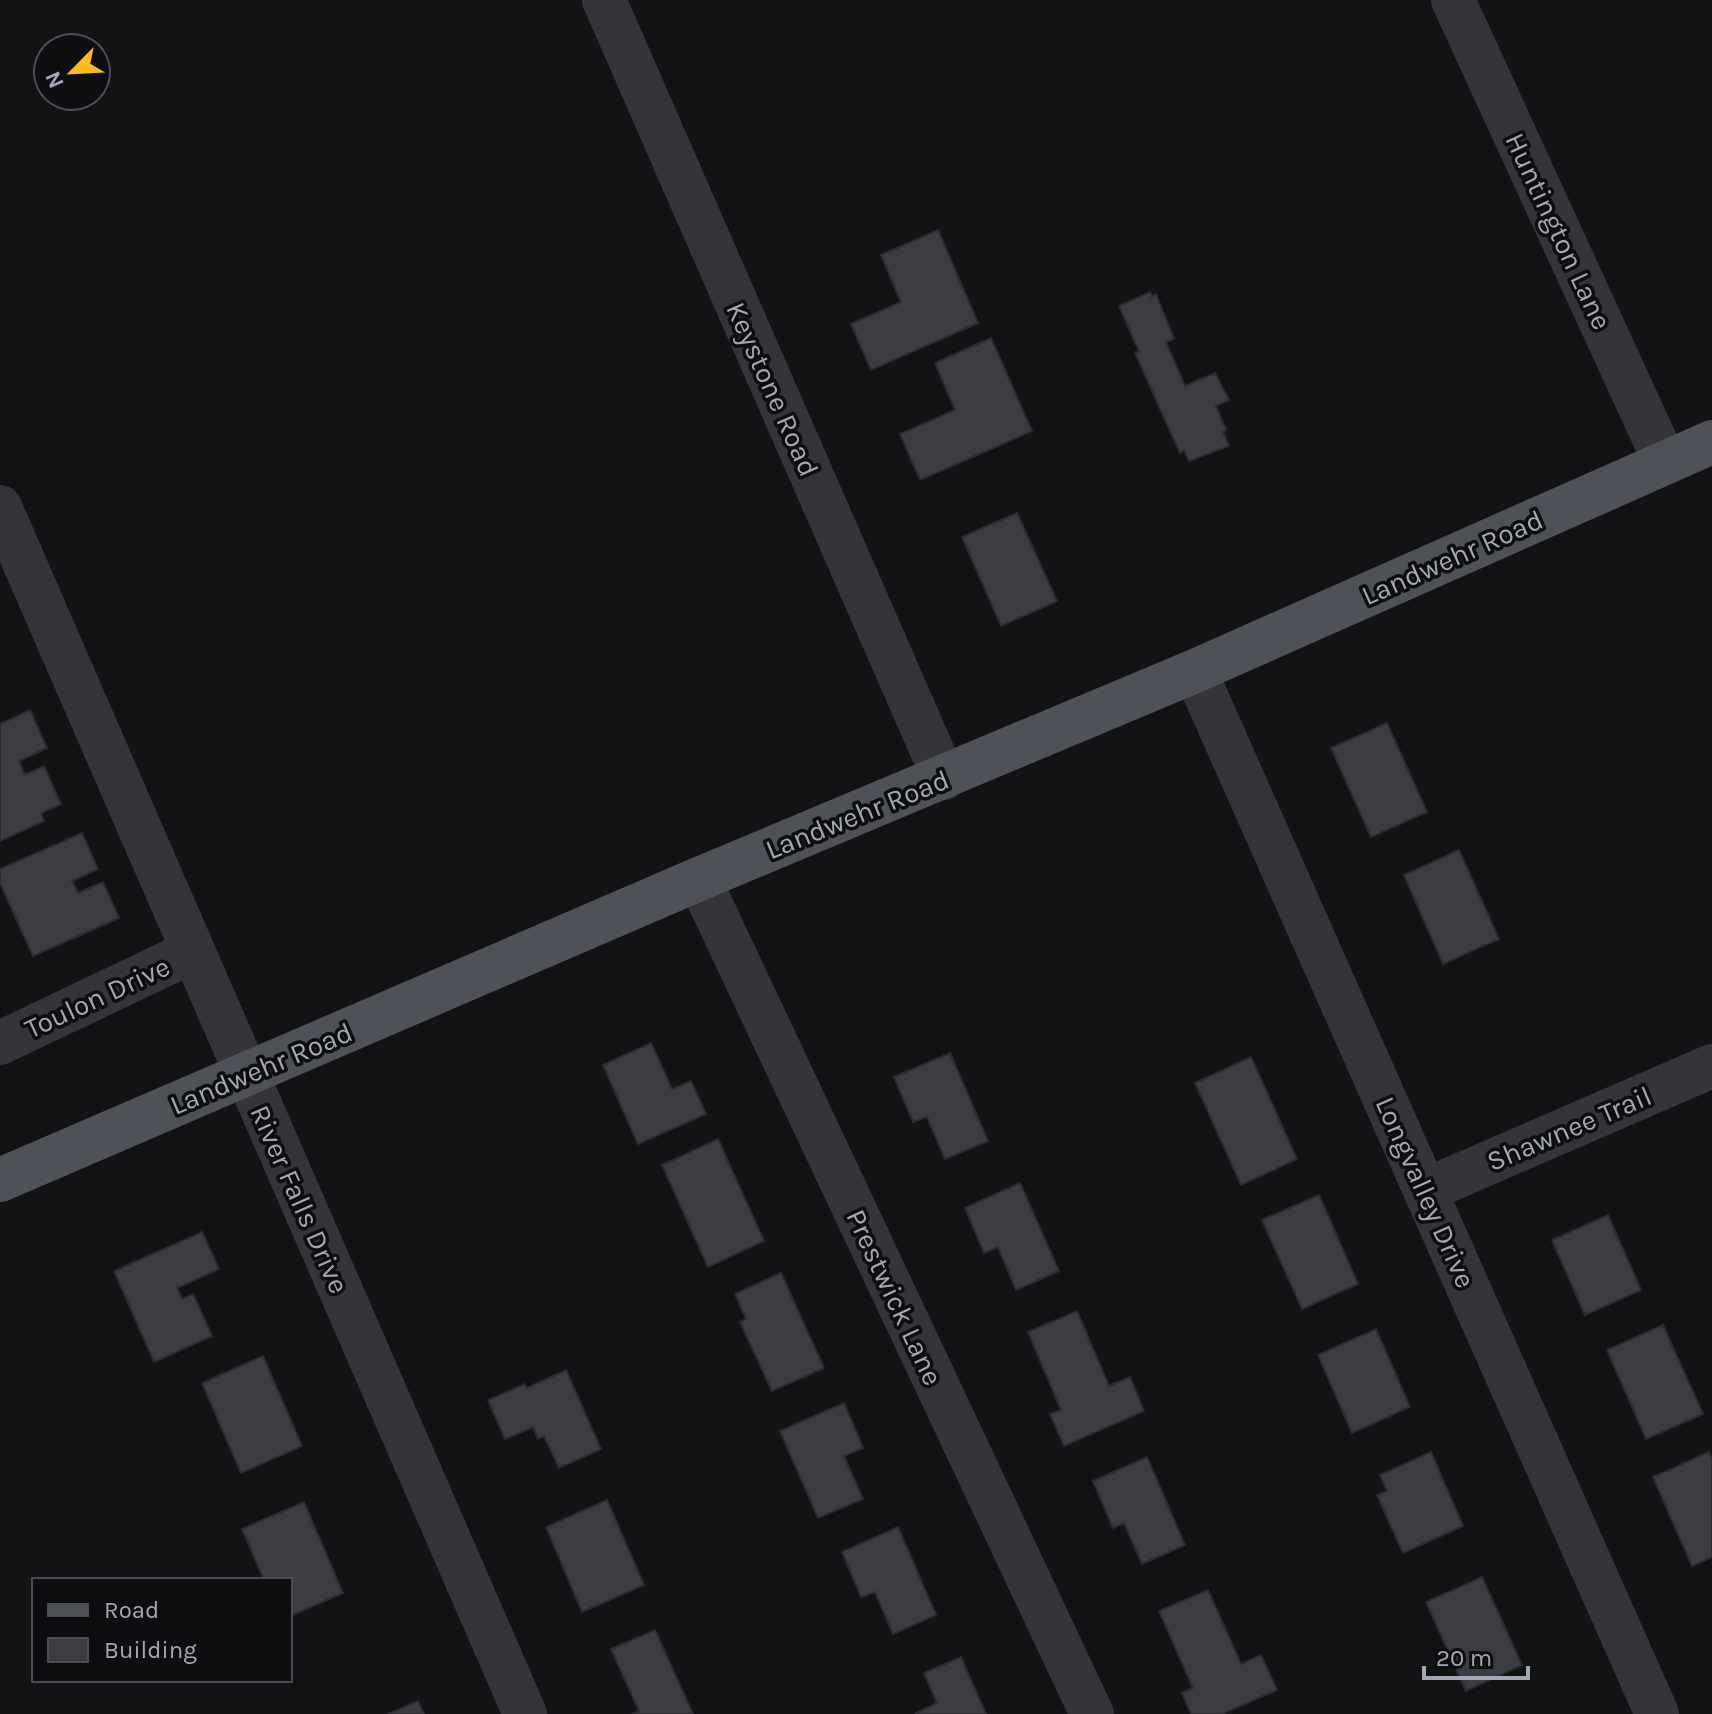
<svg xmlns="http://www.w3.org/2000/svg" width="1712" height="1714" viewBox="0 0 1712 1714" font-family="Karla,sans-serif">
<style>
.building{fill:#3c3d42;stroke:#2d2d31;stroke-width:2}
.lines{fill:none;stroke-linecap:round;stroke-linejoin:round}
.minor{stroke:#34343a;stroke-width:44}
.major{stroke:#4f5159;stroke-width:44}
.labels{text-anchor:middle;stroke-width:7;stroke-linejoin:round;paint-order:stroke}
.street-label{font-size:28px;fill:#a3a8b6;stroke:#0e0e10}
</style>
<rect width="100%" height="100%" fill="#131315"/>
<g class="building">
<polygon points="938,230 978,323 871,370 851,324 901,302 881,255"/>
<polygon points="1150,292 1152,297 1156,294 1174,339 1166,342 1185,386 1215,373 1229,400 1216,406 1226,430 1223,432 1229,446 1189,461 1184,450 1180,453 1135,353 1139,351 1119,306"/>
<polygon points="991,338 1032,431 920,480 900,434 955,410 935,363"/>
<polygon points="1017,513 1057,601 1001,626 962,537"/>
<polygon points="30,710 47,748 19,761 25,775 44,766 61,804 41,813 44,821 0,841 0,724"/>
<polygon points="1387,723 1427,812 1371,837 1331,748"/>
<polygon points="82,833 98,869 72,881 78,893 103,882 119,918 33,956 0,883 0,869"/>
<polygon points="1459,850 1499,939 1443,964 1404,875"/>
<polygon points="651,1043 672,1089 691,1081 706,1114 638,1144 603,1065"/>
<polygon points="950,1053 988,1141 945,1159 927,1117 913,1122 894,1077"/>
<polygon points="1251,1057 1297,1159 1241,1185 1195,1083"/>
<polygon points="718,1139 764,1241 708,1267 662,1165"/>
<polygon points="1020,1183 1059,1271 1016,1290 998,1247 984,1253 965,1208"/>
<polygon points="1319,1195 1358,1284 1302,1309 1262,1220"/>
<polygon points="1608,1215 1641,1290 1585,1315 1552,1240"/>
<polygon points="202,1232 219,1269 177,1288 182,1299 193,1294 212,1336 154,1362 114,1271"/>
<polygon points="781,1273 824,1368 772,1391 740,1322 746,1319 735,1294"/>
<polygon points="1077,1311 1109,1386 1130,1377 1144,1411 1064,1446 1050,1414 1061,1410 1028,1332"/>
<polygon points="1663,1325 1703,1414 1646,1439 1607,1350"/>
<polygon points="1376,1329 1410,1407 1352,1433 1318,1355"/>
<polygon points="263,1356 302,1446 241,1473 202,1383"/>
<polygon points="566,1370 601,1449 559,1468 544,1436 538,1439 533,1427 505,1439 488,1400 525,1384 527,1388"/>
<polygon points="844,1403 863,1448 844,1456 863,1499 818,1518 780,1431"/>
<polygon points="1431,1452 1463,1526 1403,1553 1377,1495 1387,1491 1380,1475"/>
<polygon points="1709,1452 1712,1459 1712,1557 1692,1566 1653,1477"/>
<polygon points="1147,1457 1185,1545 1142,1564 1124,1523 1113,1528 1093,1481"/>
<polygon points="607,1500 644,1585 582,1612 546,1527"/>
<polygon points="304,1502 343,1593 290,1616 290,1580 264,1580 242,1529"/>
<polygon points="898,1527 936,1615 893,1634 875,1592 861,1597 842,1552"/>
<polygon points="1482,1577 1522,1665 1466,1691 1426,1602"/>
<polygon points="1208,1590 1241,1664 1261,1655 1277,1690 1222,1714 1191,1714 1182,1693 1193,1688 1159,1611"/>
<polygon points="655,1630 693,1714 632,1714 639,1711 611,1649"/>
<polygon points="961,1657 986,1714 915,1714 937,1703 924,1673"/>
<polygon points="418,1701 424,1714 388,1714"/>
</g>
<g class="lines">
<g class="minor">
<polyline points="604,0 944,778"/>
<polyline points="1453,0 1665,462"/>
<polyline points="0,507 525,1714"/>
<polyline points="1195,671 1657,1714"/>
<polyline points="699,879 1092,1714"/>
<polyline points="0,1043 193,951"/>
<polyline points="1426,1190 1712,1066"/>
</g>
<polyline class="major" points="0,1180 699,879 1195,671 1712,442"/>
</g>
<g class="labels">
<g class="street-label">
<text transform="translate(1559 231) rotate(65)" y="10">Huntington Lane</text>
<text transform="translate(773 389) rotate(66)" y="10">Keystone Road</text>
<text transform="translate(1452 557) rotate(-24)" y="10">Landwehr Road</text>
<text transform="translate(857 814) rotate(-22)" y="10">Landwehr Road</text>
<text transform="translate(97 997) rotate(-25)" y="10">Toulon Drive</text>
<text transform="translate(261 1068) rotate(-23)" y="10">Landwehr Road</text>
<text transform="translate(1569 1128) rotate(-23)" y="10">Shawnee Trail</text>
<text transform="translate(1426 1192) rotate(66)" y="10">Longvalley Drive</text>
<text transform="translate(300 1199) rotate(66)" y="10">River Falls Drive</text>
<text transform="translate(895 1297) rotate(65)" y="10">Prestwick Lane</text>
</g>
</g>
<rect x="32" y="1578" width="260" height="104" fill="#0e0e10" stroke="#4a4c52" stroke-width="2"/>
<rect x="48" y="1604" width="40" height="12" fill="#4f5159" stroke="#4a4c52" stroke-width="2"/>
<text x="104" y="1618" font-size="24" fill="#a3a8b6">Road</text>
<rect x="48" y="1638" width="40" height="24" fill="#3c3d42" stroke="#4a4c52" stroke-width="2"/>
<text x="104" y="1658" font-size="24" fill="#a3a8b6">Building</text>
<g transform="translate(72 72) rotate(246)"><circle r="38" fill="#0e0e10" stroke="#4a4c52" stroke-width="2"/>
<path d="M0-6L14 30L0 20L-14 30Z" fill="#ffbc21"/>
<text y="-12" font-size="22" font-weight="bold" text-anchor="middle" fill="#a3a8b6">N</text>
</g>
<path d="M1424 1666v12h104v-12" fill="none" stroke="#a3a8b6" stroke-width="4"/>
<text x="1436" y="1666" font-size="24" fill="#a3a8b6" stroke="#0e0e10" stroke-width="6" paint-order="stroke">20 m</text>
</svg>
